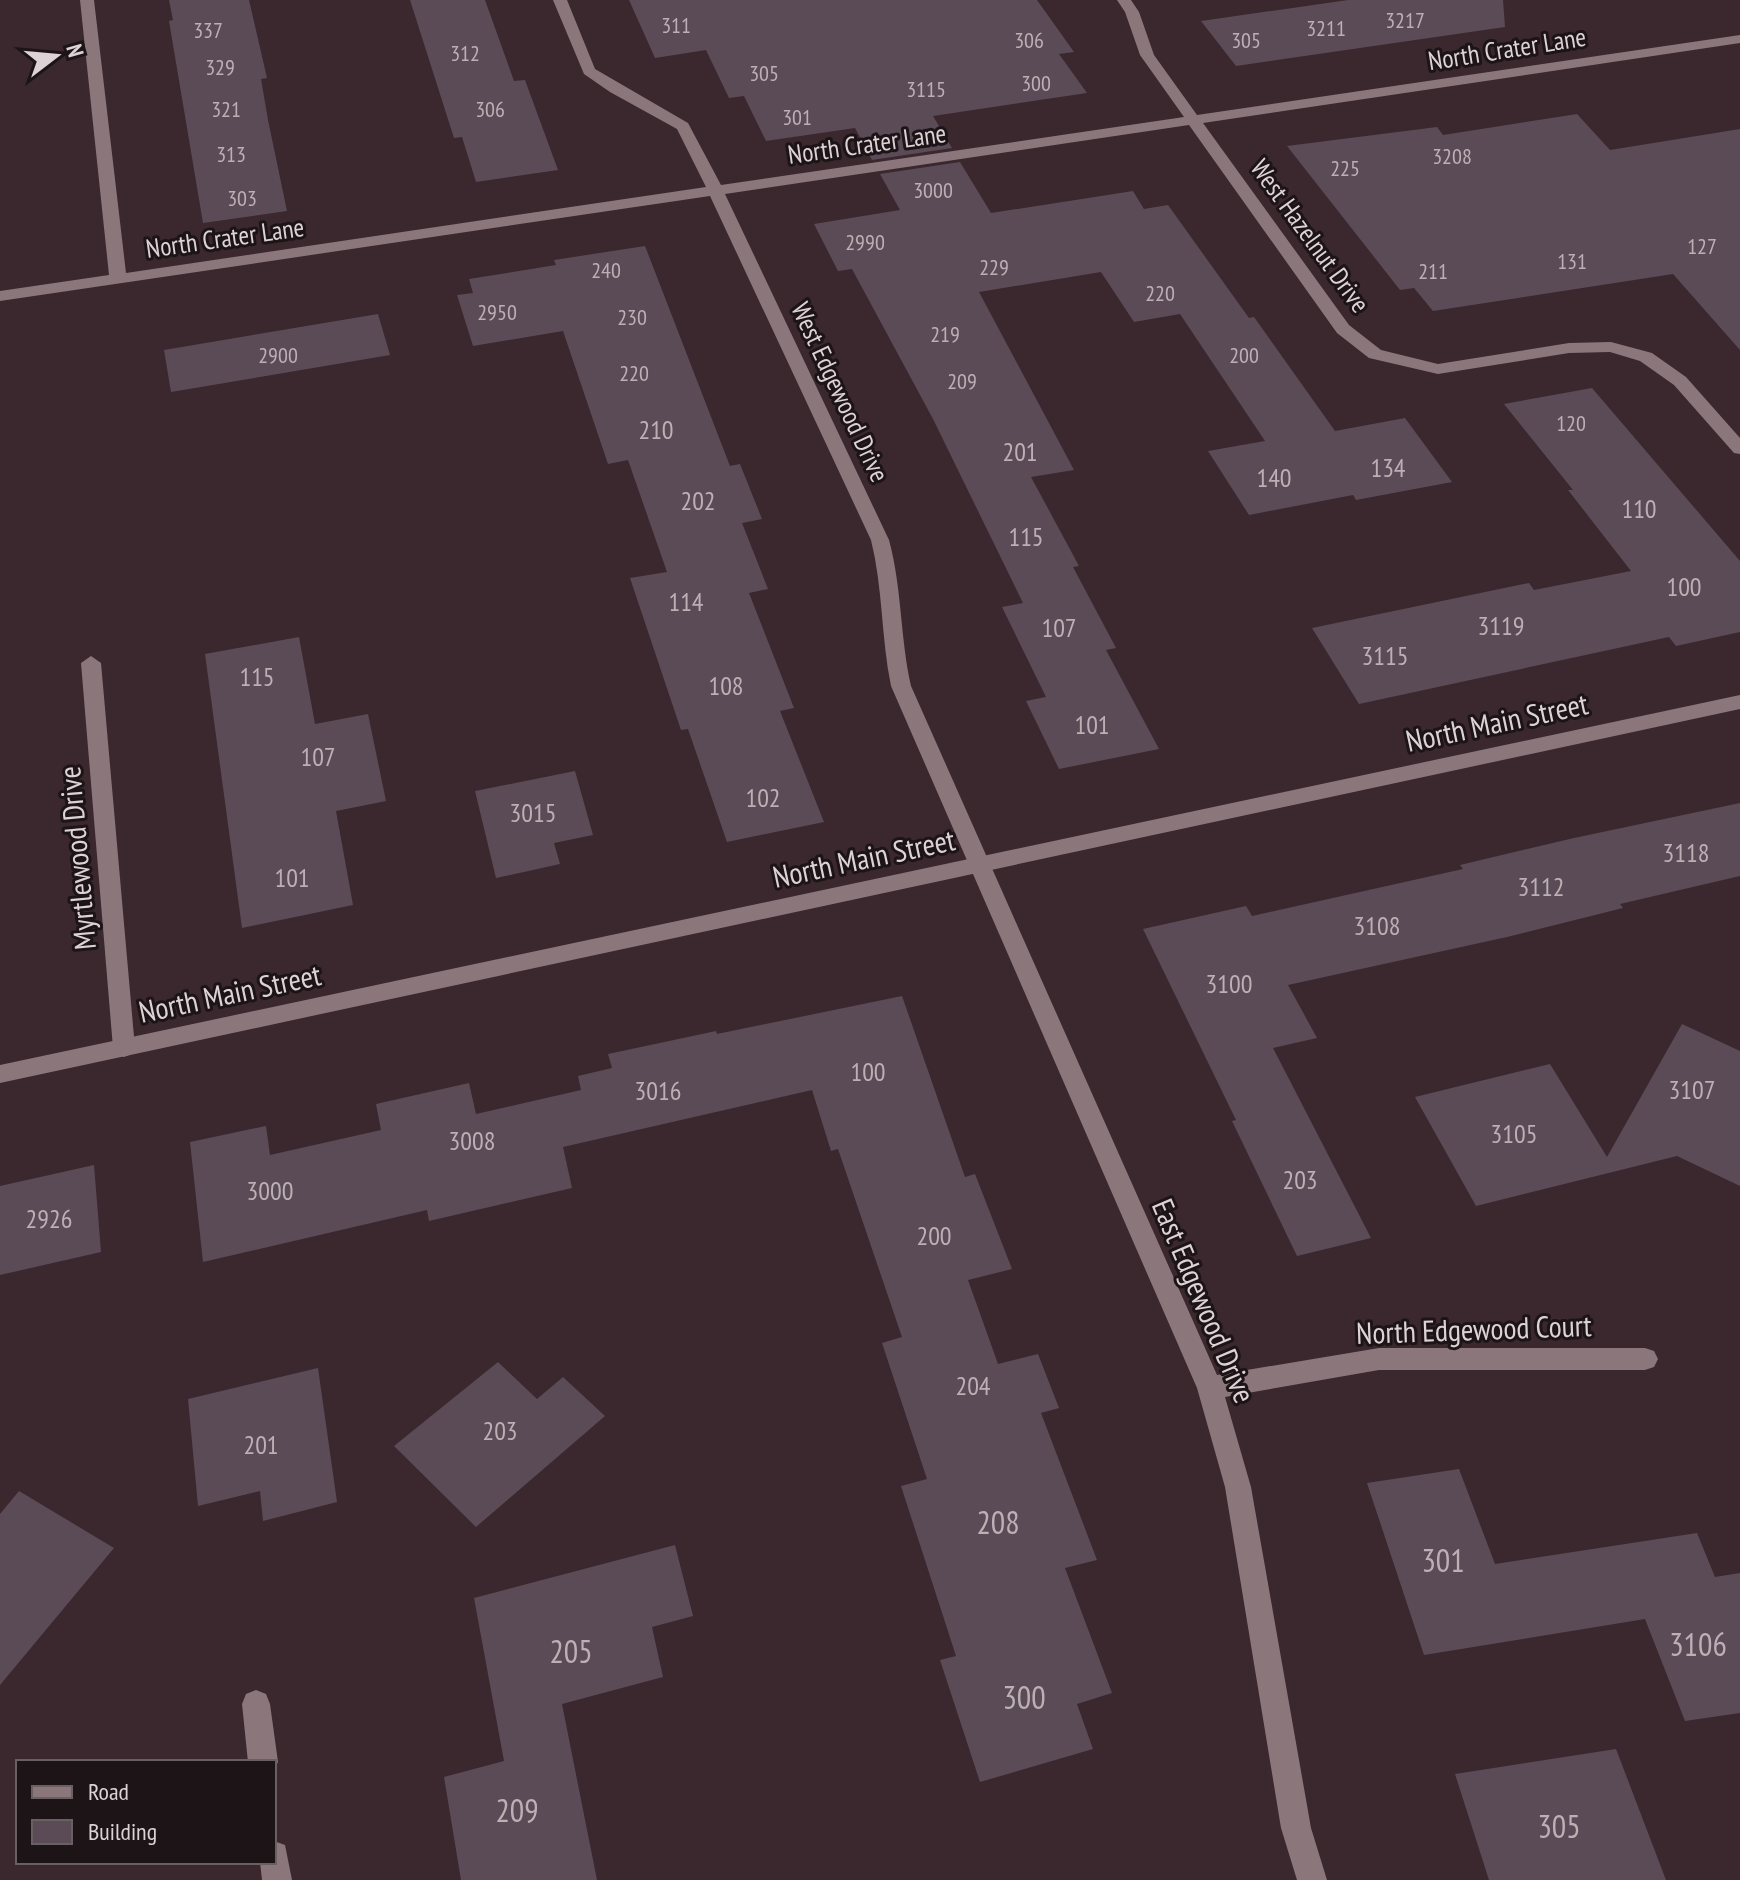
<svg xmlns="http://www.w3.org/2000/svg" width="1740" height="1880" viewBox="0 0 1740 1880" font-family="'PT Sans Narrow',sans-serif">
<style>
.building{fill:#5b4b56}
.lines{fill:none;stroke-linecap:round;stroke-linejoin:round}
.minor{fill:#8b767c;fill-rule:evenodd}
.tertiary{fill:#8b767c;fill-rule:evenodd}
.labels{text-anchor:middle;stroke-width:6;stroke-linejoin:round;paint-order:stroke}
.far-number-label{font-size:22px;fill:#bcb0b5}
.far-street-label{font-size:26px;fill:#ddd2d5;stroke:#1c1416}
.number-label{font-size:26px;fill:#bcb0b5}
.street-label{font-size:30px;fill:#ddd2d5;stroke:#1c1416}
.near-number-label{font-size:32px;fill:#bcb0b5}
</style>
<rect width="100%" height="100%" fill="#3a282e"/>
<g class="building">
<polygon points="169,0 249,0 267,78 261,79 268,120 287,211 203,223 169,21 173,20"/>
<polygon points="410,0 485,0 514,81 525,80 558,170 476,182 462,137 454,138"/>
<polygon points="629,0 1037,0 1074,52 1059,54 1087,93 933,116 952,148 872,160 855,128 766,141 744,96 729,98 706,50 655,58"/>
<polygon points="1348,0 1503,0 1505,27 1236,66 1201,21"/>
<polygon points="1577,114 1610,150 1740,129 1740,350 1673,274 1433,311 1414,288 1400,290 1287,146 1437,127 1443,135"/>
<polygon points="960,162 991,213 1133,191 1144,209 1168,205 1249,318 1254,317 1335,431 1405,418 1452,482 1356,500 1353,495 1249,515 1208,451 1265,441 1180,314 1134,322 1101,272 979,292 1074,470 1031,477 1079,566 1073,567 1116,648 1106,650 1159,749 1059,769 1026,701 1046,697 1002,607 1023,603 933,419 852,269 838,271 814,224 900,210 880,174"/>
<polygon points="645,246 730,466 740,464 762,519 742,523 768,589 749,593 794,708 780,711 824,822 727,842 688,729 681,730 630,578 667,572 628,460 608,464 563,331 473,346 457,295 473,293 469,279 556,265 554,260"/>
<polygon points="378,314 390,355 171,392 164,350"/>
<polygon points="1592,388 1740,561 1740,632 1676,646 1669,637 1359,704 1312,628 1529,583 1534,590 1631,571 1568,490 1573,490 1504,404"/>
<polygon points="299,637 315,724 368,714 386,801 336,811 353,905 242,928 205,654"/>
<polygon points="575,771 593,835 554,843 560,864 496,878 475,791"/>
<polygon points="1740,803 1740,876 1620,904 1623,908 1507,937 1288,985 1317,1038 1273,1048 1371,1238 1297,1256 1232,1121 1236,1120 1143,929 1246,906 1252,916 1463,869 1460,865 1574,838"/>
<polygon points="902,996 965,1177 975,1174 1012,1269 968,1280 998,1364 1038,1354 1059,1408 1041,1413 1097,1560 1065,1568 1112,1693 1077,1704 1093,1749 980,1782 940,1660 956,1656 901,1486 927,1479 882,1343 902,1337 838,1149 831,1151 812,1090 563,1147 572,1188 429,1221 427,1210 203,1262 190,1142 266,1126 270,1155 381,1130 376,1104 469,1083 476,1114 581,1090 578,1076 612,1068 608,1054 716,1031 717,1034"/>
<polygon points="1682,1024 1740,1051 1740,1186 1677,1156 1476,1206 1415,1097 1550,1064 1607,1157"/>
<polygon points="94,1165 101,1252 0,1275 0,1186"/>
<polygon points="498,1362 537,1399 563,1377 605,1416 476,1527 394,1446"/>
<polygon points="318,1368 337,1502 263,1521 260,1491 198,1506 188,1399"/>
<polygon points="1459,1469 1495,1564 1697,1533 1715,1577 1740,1573 1740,1713 1685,1721 1645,1619 1424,1655 1367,1483"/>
<polygon points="19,1491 114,1548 0,1685 0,1514"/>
<polygon points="675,1545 693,1616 652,1627 663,1677 562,1704 597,1880 461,1880 444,1777 504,1761 474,1598"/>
<polygon points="1616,1749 1666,1880 1489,1880 1455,1774"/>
</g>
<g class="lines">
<g class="minor">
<path d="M80,0h14l32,273 580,-86 -29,-58 -67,-37 -26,-18 -31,-74h14l28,69 93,54 33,62 463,-68 -44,-62 -15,-43 -8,-12h14l8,12 15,43 43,60 543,-80v8l-537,80 146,202 32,25 57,14 131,-21 42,-1 41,11 34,24 54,61v16l-6,-1 -60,-68 -34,-24 -30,-9 -41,1 -131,21 -69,-16 -32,-25 -148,-208 -464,69 164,346c13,48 11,97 22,146l306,689 162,-27h266l9,3 4,8 -4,8 -9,3h-266l-154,27 26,90 60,341 16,52h-30l-16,-52 -56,-341 -28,-99 -306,-702c-10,-49 -8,-98 -20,-146l-161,-344 -710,105v-10l109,-16z"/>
<polygon points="91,656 101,663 135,1048 132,1054 124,1057 116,1054 113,1048 81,663"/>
<polygon points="256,1690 266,1694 270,1704 278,1762 274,1770 274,1762 248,1762 242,1704 246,1694"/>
<polygon points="274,1841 285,1845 292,1880 262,1880 260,1862 274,1862"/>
</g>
<polygon class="tertiary" points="1740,695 1740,709 0,1083 0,1065"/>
</g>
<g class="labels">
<g class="far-number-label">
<text x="1405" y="28">3217</text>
<text x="676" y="33">311</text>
<text x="1326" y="36">3211</text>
<text x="208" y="38">337</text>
<text x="1029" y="48">306</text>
<text x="1246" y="48">305</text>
<text x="465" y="61">312</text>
<text x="220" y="75">329</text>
<text x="764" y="81">305</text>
<text x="1036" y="91">300</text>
<text x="926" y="97">3115</text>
<text x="226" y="117">321</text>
<text x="490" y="117">306</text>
<text x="797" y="125">301</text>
<text x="231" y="162">313</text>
<text x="1452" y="164">3208</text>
<text x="1345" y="176">225</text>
<text x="933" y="198">3000</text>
<text x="242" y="206">303</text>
<text x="865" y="250">2990</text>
<text x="1702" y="254">127</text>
<text x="1572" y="269">131</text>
<text x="994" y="275">229</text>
<text x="606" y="278">240</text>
<text x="1433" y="279">211</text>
<text x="1160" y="301">220</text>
<text x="497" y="320">2950</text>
<text x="632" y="325">230</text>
<text x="945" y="342">219</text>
<text x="278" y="363">2900</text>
<text x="1244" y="363">200</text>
<text x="634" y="381">220</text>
<text x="962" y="389">209</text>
<text x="1571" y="431">120</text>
</g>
<g class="far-street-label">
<text transform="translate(1507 49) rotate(-9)" y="9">North Crater Lane</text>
<text transform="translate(867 144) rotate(-8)" y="9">North Crater Lane</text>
<text transform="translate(1310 236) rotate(54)" y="9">West Hazelnut Drive</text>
<text transform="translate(225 238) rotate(-8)" y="9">North Crater Lane</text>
<text transform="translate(840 392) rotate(65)" y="9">West Edgewood Drive</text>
</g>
<g class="number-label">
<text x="656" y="439">210</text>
<text x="1020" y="461">201</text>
<text x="1388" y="477">134</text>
<text x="1274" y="487">140</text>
<text x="698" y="510">202</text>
<text x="1639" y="518">110</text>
<text x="1026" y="546">115</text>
<text x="1684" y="596">100</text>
<text x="686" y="611">114</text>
<text x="1501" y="635">3119</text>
<text x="1059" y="637">107</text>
<text x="1385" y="665">3115</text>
<text x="257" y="686">115</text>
<text x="726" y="695">108</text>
<text x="1092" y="734">101</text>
<text x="318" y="766">107</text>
<text x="763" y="807">102</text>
<text x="533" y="822">3015</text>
<text x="1686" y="862">3118</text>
<text x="292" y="887">101</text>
<text x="1541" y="896">3112</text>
<text x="1377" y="935">3108</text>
<text x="1229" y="993">3100</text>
<text x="868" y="1081">100</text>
<text x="1692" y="1099">3107</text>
<text x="658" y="1100">3016</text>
<text x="1514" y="1143">3105</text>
<text x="472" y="1150">3008</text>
<text x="1300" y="1189">203</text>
<text x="270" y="1200">3000</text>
<text x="49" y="1228">2926</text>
<text x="934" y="1245">200</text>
<text x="973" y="1395">204</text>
<text x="500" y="1440">203</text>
<text x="261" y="1454">201</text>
</g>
<g class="street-label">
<text transform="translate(1497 723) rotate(-12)" y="10">North Main Street</text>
<text transform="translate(78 858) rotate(-95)" y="10">Myrtlewood Drive</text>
<text transform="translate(864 859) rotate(-12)" y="10">North Main Street</text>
<text transform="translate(230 994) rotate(-12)" y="10">North Main Street</text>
<text transform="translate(1203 1301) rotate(67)" y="10">East Edgewood Drive</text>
<text transform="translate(1474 1330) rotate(-2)" y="10">North Edgewood Court</text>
</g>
<g class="near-number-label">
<text x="998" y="1534">208</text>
<text x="1443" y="1572">301</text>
<text x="1698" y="1656">3106</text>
<text x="571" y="1663">205</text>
<text x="1024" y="1709">300</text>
<text x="517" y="1822">209</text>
<text x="1559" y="1838">305</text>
</g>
</g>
<rect x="16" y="1760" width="260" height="104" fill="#1c1416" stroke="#696062" stroke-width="2"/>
<rect x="32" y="1786" width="40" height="12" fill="#8b767c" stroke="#696062" stroke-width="2"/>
<text x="88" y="1800" font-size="24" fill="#ddd2d5">Road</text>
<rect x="32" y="1820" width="40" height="24" fill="#5b4b56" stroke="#696062" stroke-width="2"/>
<text x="88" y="1840" font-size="24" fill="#ddd2d5">Building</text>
<g transform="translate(56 56) rotate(74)" stroke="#1c1416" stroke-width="6" paint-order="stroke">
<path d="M0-6L14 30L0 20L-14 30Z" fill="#ddd2d5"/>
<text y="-12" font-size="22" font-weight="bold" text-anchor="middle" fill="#ddd2d5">N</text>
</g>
</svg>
